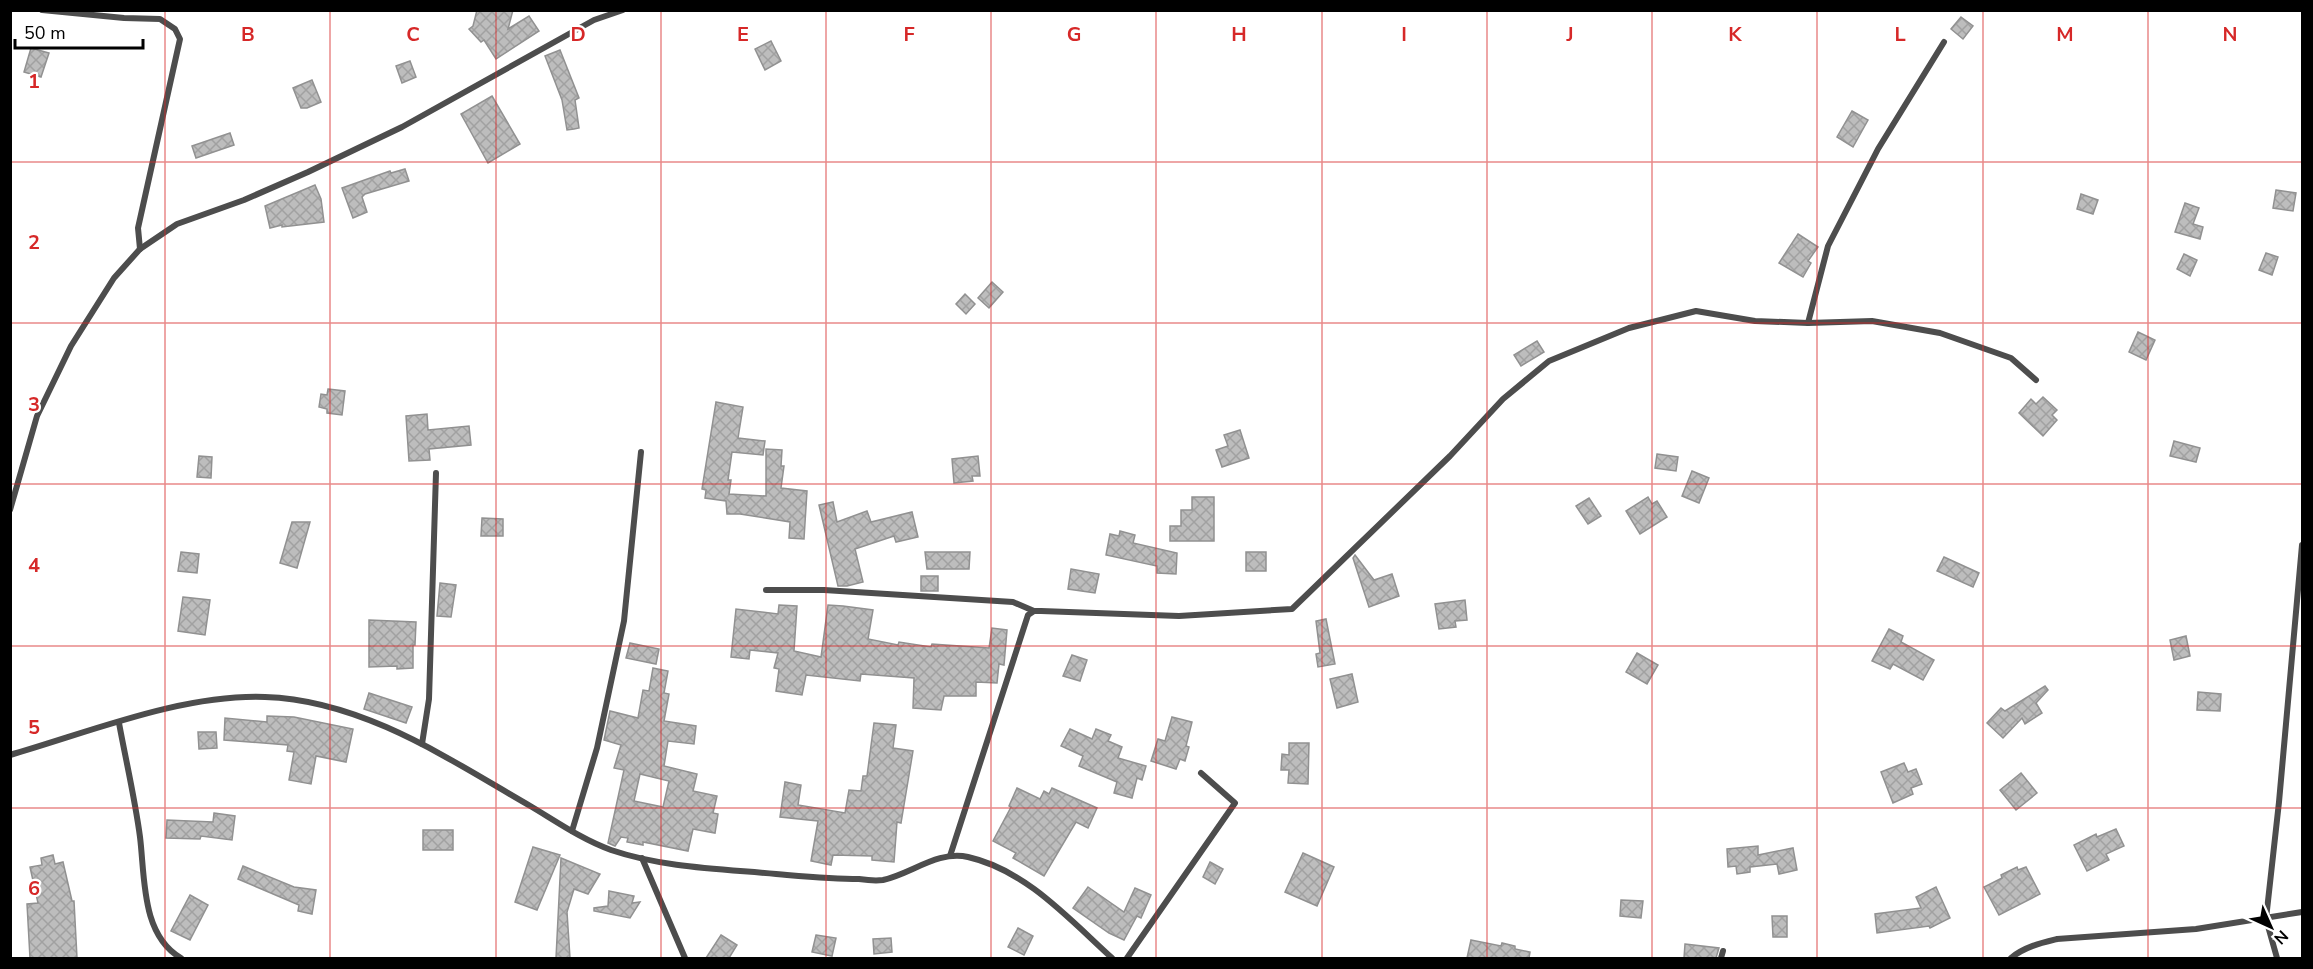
<svg xmlns="http://www.w3.org/2000/svg" width="2313" height="969" viewBox="0 0 2313 969" font-family="'Nunito Sans',sans-serif">
<style>
.building{fill:url(#building-cross-hatch);stroke:#919191;stroke-width:1.5;fill-rule:evenodd}
.lines{fill:none;stroke-linecap:round;stroke-linejoin:round}
.street{stroke:#4d4d4d;stroke-width:6}
.grid{fill:none;stroke:#d62828;stroke-width:1.5;stroke-opacity:0.55}
.grid-label{font-size:20px;text-anchor:middle;font-weight:bold;fill:#d62828;stroke:#fff;stroke-width:4.5;stroke-linejoin:round;paint-order:stroke}
</style>
<defs>
<pattern id="building-cross-hatch" width="8" height="8" patternUnits="userSpaceOnUse" patternTransform="scale(1.5)"><rect width="8" height="8" fill="#bdbdbd"/><path d="M0 0l8 8M0 8l8-8" fill="none" stroke="#a1a1a1"/></pattern>
</defs>
<rect width="100%" height="100%" fill="#fff"/>
<g class="building">
<polygon points="477,10 513,10 508,29 529,16 539,31 496,59 484,40 481,42 469,29 473,26"/>
<polygon points="1961,17 1973,26 1963,39 1951,29"/>
<polygon points="771,41 781,61 765,70 755,49"/>
<polygon points="31,48 49,53 41,77 24,72"/>
<polygon points="560,50 579,98 575,100 579,128 574,129 567,130 562,100 545,56"/>
<polygon points="410,61 416,77 402,83 396,66"/>
<polygon points="312,80 321,102 307,108 301,108 293,88"/>
<polygon points="492,96 520,144 488,163 461,114"/>
<polygon points="1852,111 1868,120 1853,147 1837,137"/>
<polygon points="230,133 234,145 196,158 192,146"/>
<polygon points="405,169 409,181 365,194 362,197 367,212 353,218 342,188 390,171 391,173"/>
<polygon points="315,185 321,199 324,222 282,227 282,225 270,228 265,206"/>
<polygon points="2276,190 2296,193 2293,211 2273,208"/>
<polygon points="2081,194 2098,200 2093,214 2077,209"/>
<polygon points="2185,203 2199,208 2193,224 2203,227 2200,239 2175,232"/>
<polygon points="1798,234 1818,247 1808,261 1811,263 1803,277 1779,263"/>
<polygon points="2266,253 2278,257 2272,275 2259,270"/>
<polygon points="2184,254 2197,260 2190,276 2177,269"/>
<polygon points="992,282 1003,292 989,308 978,298"/>
<polygon points="965,294 975,304 966,314 956,304"/>
<polygon points="2138,332 2155,340 2146,360 2129,352"/>
<polygon points="1537,341 1544,352 1521,366 1514,355"/>
<polygon points="328,389 345,391 342,415 327,413 327,409 319,407 321,394 327,395"/>
<polygon points="2043,397 2057,410 2052,415 2057,420 2043,436 2019,413 2031,399 2036,404"/>
<polygon points="716,402 743,407 738,438 765,441 763,455 732,452 728,480 731,480 729,494 766,496 766,449 782,450 781,466 784,466 781,488 807,491 804,539 789,538 790,522 740,514 727,514 726,501 705,498 706,490 702,489"/>
<polygon points="427,414 428,430 469,426 471,445 429,449 430,460 409,461 406,416"/>
<polygon points="1240,430 1249,458 1222,467 1216,450 1228,446 1224,435"/>
<polygon points="2174,441 2200,448 2196,462 2170,456"/>
<polygon points="1657,454 1678,457 1676,471 1655,468"/>
<polygon points="199,456 212,457 211,478 197,477"/>
<polygon points="978,456 980,476 972,476 973,481 954,483 952,459"/>
<polygon points="1692,471 1709,478 1699,503 1682,496"/>
<polygon points="1192,497 1214,497 1214,541 1170,541 1170,526 1181,526 1181,510 1192,510"/>
<polygon points="1648,497 1652,504 1657,501 1667,517 1640,534 1626,511"/>
<polygon points="1589,498 1601,516 1588,524 1576,506"/>
<polygon points="833,502 837,522 867,511 871,522 912,512 918,537 896,542 894,536 855,549 863,582 847,586 838,586 819,505"/>
<polygon points="482,518 503,519 503,536 481,536"/>
<polygon points="292,522 310,522 297,568 280,563"/>
<polygon points="1120,531 1135,535 1133,543 1177,553 1176,574 1157,573 1157,566 1106,555 1110,534 1119,536"/>
<polygon points="181,552 199,554 197,573 178,571"/>
<polygon points="925,552 970,552 969,569 927,569"/>
<rect x="1246" y="552" width="20" height="19"/>
<polygon points="1355,555 1374,580 1392,574 1399,596 1369,607 1353,558"/>
<polygon points="1944,557 1979,573 1973,587 1937,571"/>
<polygon points="1071,569 1099,574 1095,593 1068,589"/>
<rect x="921" y="576" width="17" height="15"/>
<polygon points="440,583 456,585 451,617 437,616"/>
<polygon points="183,597 210,600 205,635 178,631"/>
<polygon points="1465,600 1467,620 1455,621 1456,627 1439,629 1435,604"/>
<polygon points="779,605 797,606 794,651 821,657 828,605 843,606 873,610 868,639 898,645 899,642 931,647 932,644 989,648 992,628 1007,630 1004,665 999,664 997,683 976,682 976,696 944,696 941,710 913,708 914,678 861,674 860,681 806,675 802,695 776,691 779,669 774,668 778,653 750,650 749,659 731,657 736,609 778,614"/>
<polygon points="1326,619 1335,664 1318,667 1316,654 1320,653 1316,621"/>
<polygon points="369,620 416,622 415,645 413,645 413,668 397,669 397,666 369,667"/>
<polygon points="1889,629 1903,636 1901,642 1934,660 1923,680 1893,664 1890,669 1872,661"/>
<polygon points="2186,636 2190,656 2174,660 2170,640"/>
<polygon points="630,643 659,649 656,664 626,658"/>
<polygon points="1637,653 1658,665 1647,684 1626,672"/>
<polygon points="1072,655 1087,660 1080,681 1063,676"/>
<path d="M653,668l15,3 -4,22 5,1 -5,27 32,5 -2,18 -26,-3 -4,25 33,8 -4,17 24,5 -4,17 5,1 -3,19 -22,-4 -5,22 -45,-9v3l-16,-3 1,-4 -7,-1 -6,9 -7,-3 16,-73 -10,-2 7,-23 -17,-5 6,-29 28,7 5,-28 6,1zM640,774l29,7 -6,26 -29,-6z"/>
<polygon points="1352,674 1358,702 1337,708 1330,679"/>
<polygon points="2045,686 2048,690 2036,703 2042,713 2025,724 2022,718 2003,738 1987,723 2001,708 2005,711"/>
<polygon points="2198,692 2221,694 2220,711 2197,710"/>
<polygon points="369,693 412,707 406,723 364,709"/>
<polygon points="267,716 294,717 353,729 346,762 316,756 311,784 289,780 294,752 287,751 288,745 224,740 225,718 267,722"/>
<polygon points="1172,717 1192,722 1186,746 1189,747 1185,761 1180,759 1176,769 1151,761 1158,739 1165,741"/>
<polygon points="874,723 896,725 893,748 913,751 901,823 897,822 894,862 872,860 872,856 833,855 831,865 811,861 818,821 780,817 785,782 801,785 798,805 845,813 849,790 861,791 863,776 867,776"/>
<polygon points="1070,729 1092,739 1096,729 1111,735 1108,741 1122,747 1118,758 1146,766 1142,780 1137,778 1132,798 1114,793 1117,782 1079,766 1083,756 1061,746"/>
<polygon points="198,732 216,732 217,748 199,749"/>
<polygon points="1289,743 1309,743 1308,784 1288,783 1289,770 1281,770 1282,754 1289,755"/>
<polygon points="1904,763 1908,772 1916,769 1922,784 1911,788 1913,794 1893,803 1881,772"/>
<polygon points="2021,773 2037,793 2016,810 2000,790"/>
<polygon points="1017,788 1040,799 1044,791 1049,794 1052,788 1097,808 1088,828 1076,822 1044,876 1013,858 1016,853 993,841 1011,807 1009,806"/>
<polygon points="214,813 235,816 232,840 201,836 200,839 166,838 167,820 213,822"/>
<polygon points="2116,829 2124,846 2106,854 2109,860 2087,871 2074,845 2096,834 2097,837"/>
<rect x="423" y="830" width="30" height="20"/>
<polygon points="1758,846 1758,855 1793,848 1797,870 1779,874 1777,864 1750,867 1750,872 1737,874 1736,866 1728,867 1727,849"/>
<polygon points="533,847 560,855 537,910 515,902"/>
<polygon points="1303,853 1334,867 1317,906 1285,892"/>
<polygon points="53,855 55,864 63,862 72,901 74,901 77,958 30,958 27,904 38,903 30,867 42,865 41,858"/>
<polygon points="561,858 600,874 588,894 574,889 567,912 570,958 556,958"/>
<polygon points="1210,862 1223,869 1215,884 1203,877"/>
<polygon points="243,866 294,887 316,890 312,914 298,911 299,905 238,879"/>
<polygon points="2017,867 2018,870 2026,867 2040,894 1999,915 1984,887 2002,878 2001,875"/>
<polygon points="1088,887 1124,912 1135,888 1151,895 1141,918 1137,916 1124,940 1109,933 1073,908"/>
<polygon points="1936,887 1950,918 1930,928 1929,926 1877,933 1875,914 1921,908 1916,897"/>
<polygon points="609,891 634,896 632,903 640,902 630,918 594,911 594,908 608,906"/>
<polygon points="190,895 208,905 190,940 171,931"/>
<polygon points="1621,900 1643,901 1641,918 1620,916"/>
<polygon points="1772,916 1787,916 1787,937 1773,937"/>
<polygon points="1018,928 1033,936 1024,955 1008,947"/>
<polygon points="721,935 737,945 729,958 706,958"/>
<polygon points="816,935 836,938 832,956 812,952"/>
<polygon points="891,938 892,952 874,954 873,939"/>
<polygon points="1471,940 1501,946 1502,943 1515,946 1515,949 1530,952 1529,958 1467,958"/>
<polygon points="1685,944 1719,948 1716,958 1684,958"/>
</g>
<g class="lines">
<g class="street">
<polyline points="42,10 124,18 160,19 175,29 180,39 138,228 140,249"/>
<polyline points="1808,323 1828,246 1878,149 1944,42"/>
<polyline points="10,510 37,416 71,346 114,278 140,249 177,224 244,200 308,172 402,127 594,20 623,10"/>
<polyline points="766,590 824,590 1013,602 1034,611"/>
<path d="M119,723c7,38 16,76 21,114 5,40 1,98 41,121"/>
<polyline points="422,744 429,699 436,473"/>
<path d="M10,755c80,-23 172,-61 255,-58 98,3 185,63 267,110 25,15 51,33 79,43 56,19 118,19 176,25 24,2 48,4 72,4 7,1 16,2 24,1 28,-6 55,-30 85,-23 58,13 102,63 144,101"/>
<polyline points="572,831 597,748 624,621 641,452"/>
<polyline points="950,856 1028,615 1034,611 1041,611 1179,616 1292,609 1450,456 1503,399 1549,361 1629,328 1696,311 1755,321 1808,323 1872,321 1940,333 2011,358 2036,380"/>
<polyline points="642,858 685,958"/>
<polyline points="1127,958 1235,803 1201,773"/>
<polyline points="1721,958 1723,951"/>
<path d="M2011,958c13,-11 30,-15 46,-19l139,-10 106,-17"/>
<polyline points="2277,958 2266,919 2279,802 2302,545"/>
</g>
</g>
<path class="grid" d="M165,10v948M330,10v948M496,10v948M661,10v948M826,10v948M991,10v948M1156,10v948M1322,10v948M1487,10v948M1652,10v948M1817,10v948M1983,10v948M2148,10v948M10,162h2292M10,323h2292M10,484h2292M10,646h2292M10,808h2292"/>
<g class="grid-label">
<text x="248" y="41">B</text>
<text x="413" y="41">C</text>
<text x="578" y="41">D</text>
<text x="743" y="41">E</text>
<text x="909" y="41">F</text>
<text x="1074" y="41">G</text>
<text x="1239" y="41">H</text>
<text x="1404" y="41">I</text>
<text x="1570" y="41">J</text>
<text x="1735" y="41">K</text>
<text x="1900" y="41">L</text>
<text x="2065" y="41">M</text>
<text x="2230" y="41">N</text>
<text x="34" y="88">1</text>
<text x="34" y="249">2</text>
<text x="34" y="411">3</text>
<text x="34" y="572">4</text>
<text x="34" y="734">5</text>
<text x="34" y="895">6</text>
</g>
<rect width="2313" height="969" fill="none" stroke="#000000" stroke-width="24"/>
<g transform="translate(2271 927) rotate(135)" stroke="#ffffff" stroke-width="4.5" paint-order="stroke">
<path d="M0-4.5L10 22L0 15L-10 22Z" fill="#000000"/>
<text y="-9" font-size="16" font-weight="bold" text-anchor="middle" fill="#000000">N</text>
</g>
<path d="M15 39v9h128v-9" fill="none" stroke="#000000" stroke-width="3"/>
<text x="24" y="39" font-size="18" fill="#000000" stroke="#ffffff" stroke-width="4.5" paint-order="stroke">50 m</text>
</svg>
